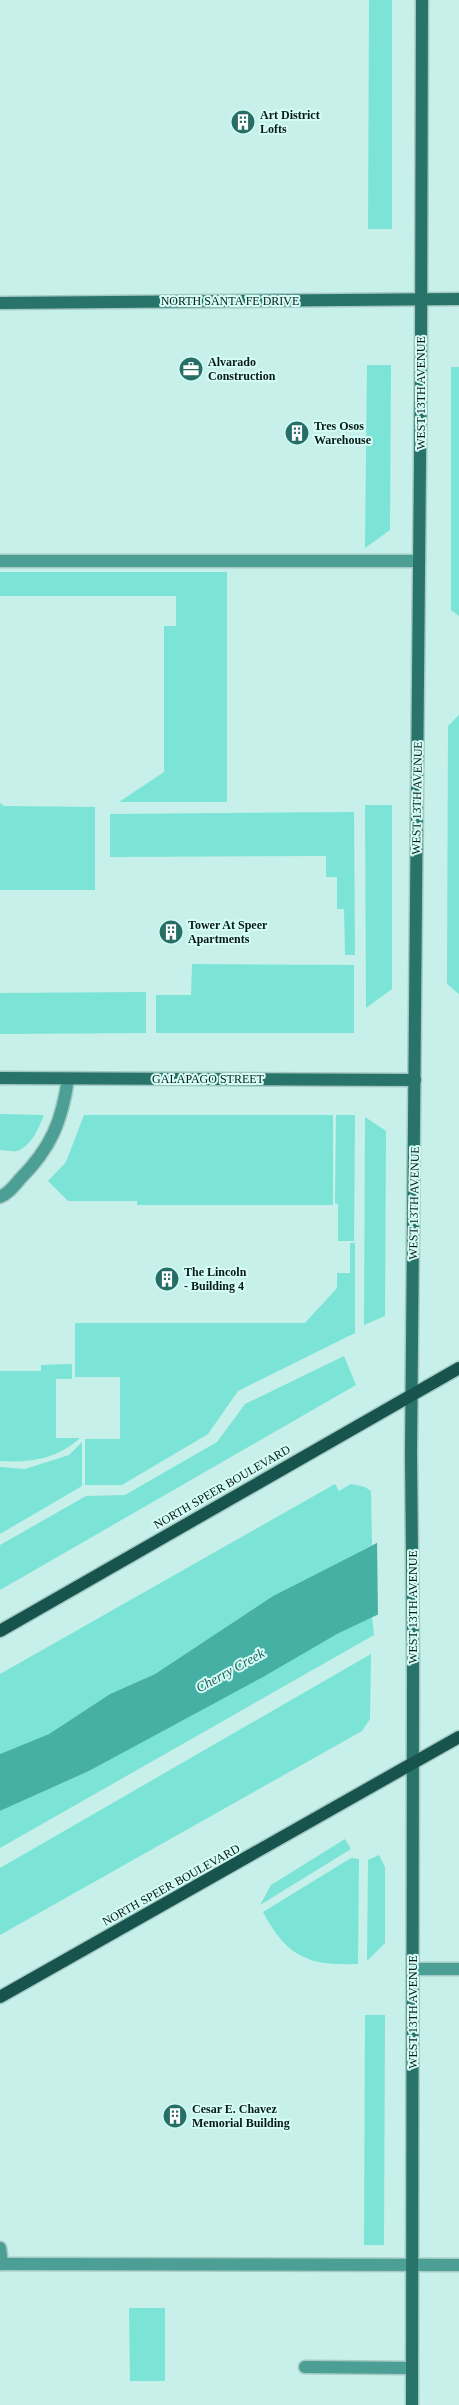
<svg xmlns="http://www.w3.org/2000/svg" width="459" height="2405" viewBox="0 0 459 2405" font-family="'Times New Roman',serif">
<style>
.green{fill:#7be4d6}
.water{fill:#47b0a4}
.pier{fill:#c6f0e9}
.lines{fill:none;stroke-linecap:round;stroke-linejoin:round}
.lane-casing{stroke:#a4c9c3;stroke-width:15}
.street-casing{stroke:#a4c9c3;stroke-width:15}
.secondary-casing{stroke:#a4c9c3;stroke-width:15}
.primary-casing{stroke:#a4c9c3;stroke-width:15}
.lane{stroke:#4c9f95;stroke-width:12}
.street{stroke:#4c9f95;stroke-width:12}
.secondary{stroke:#28736a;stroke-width:12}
.primary{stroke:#16544d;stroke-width:12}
.labels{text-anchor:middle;stroke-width:4;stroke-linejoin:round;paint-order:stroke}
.poi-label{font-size:12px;font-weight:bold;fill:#0a1a18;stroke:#d3fdf6;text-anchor:start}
.street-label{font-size:12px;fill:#0a1a18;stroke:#d3fdf6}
.water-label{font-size:14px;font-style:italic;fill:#255f58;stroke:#d3fdf6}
</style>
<rect width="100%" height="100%" fill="#c6f0e9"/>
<g class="green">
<polygon points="369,0 392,0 392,229 368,229"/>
<polygon points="367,365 391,365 390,530 365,548"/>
<polygon points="451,367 459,367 459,616 451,610"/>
<polygon points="0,572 227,572 227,802 119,802 164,772 164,626 176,626 176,596 0,596"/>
<polygon points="459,715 459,994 447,984 448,726"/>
<polygon points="0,803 4,806 95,807 95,890 0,890"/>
<polygon points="365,805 392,805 392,989 366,1008"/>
<polygon points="354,812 355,955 345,955 344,909 337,909 337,877 326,877 326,856 110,857 110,814"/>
<polygon points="192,964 354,965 354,1033 156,1033 156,995 191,995"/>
<polygon points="146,992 146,1033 0,1034 0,993"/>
<path d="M0,1114l44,1c-5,12 -12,31 -27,36 -5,1 -12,-1 -17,-1z"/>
<polygon points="84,1115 333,1115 333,1205 137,1205 137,1201 68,1201 48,1181 66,1162"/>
<polygon points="336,1115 355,1115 354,1241 338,1241 338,1204 335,1203"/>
<polygon points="365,1117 386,1131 385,1316 364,1325"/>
<polygon points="350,1243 355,1243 355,1333 238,1391 208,1434 122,1485 85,1485 85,1439 120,1439 120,1377 75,1377 75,1323 305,1323 337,1288 337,1273 350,1273"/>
<polygon points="344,1356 356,1385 0,1590 0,1545 86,1496 125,1495 217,1442 245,1404"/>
<path d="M72,1364v15h-16v59h24c-23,21 -50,25 -80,23v-90h41v-6z"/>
<polygon points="82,1442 82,1486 0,1534 0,1467 25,1469 69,1455"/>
<polygon points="335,1484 339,1491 351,1484 365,1487 371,1491 372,1545 273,1596 155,1674 110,1694 49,1734 0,1754 0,1674"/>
<polygon points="372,1617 374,1635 0,1848 0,1811 89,1771 337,1634"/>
<polygon points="371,1654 370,1719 362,1731 0,1935 0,1868"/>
<polygon points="345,1839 351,1849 260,1905 271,1885"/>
<polygon points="379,1855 385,1867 385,1943 367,1961 368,1860"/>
<path d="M351,1858l8,1 -1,105c-50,2 -71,-7 -95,-52z"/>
<polygon points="365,2015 385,2015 384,2245 364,2245"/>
<polygon points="129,2308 165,2308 165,2381 130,2381"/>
</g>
<polygon class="water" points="459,1501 459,1576 337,1634 263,1677 89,1771 0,1811 0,1754 49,1734 110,1694 155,1674 273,1596"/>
<polygon class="pier" points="459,1498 459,1579 378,1617 377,1539"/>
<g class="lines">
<defs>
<g id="lane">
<polyline points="0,561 419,561"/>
<path d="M0,1197c8,-3 14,-11 20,-18 31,-31 42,-58 48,-100"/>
<polyline points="0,2248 2,2264"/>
<polyline points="0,2264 459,2265"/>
<polyline points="305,2367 412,2368"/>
</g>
<polyline id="street" points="413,1969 459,1969"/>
<g id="secondary">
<polyline points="0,303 459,299"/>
<polyline points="0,1078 415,1080"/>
<polyline points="412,2405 413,1661 411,1453 421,350 422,0"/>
</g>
<g id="primary">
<polyline points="0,1631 459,1368"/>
<polyline points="0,1997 459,1737"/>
</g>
</defs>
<use href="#lane" class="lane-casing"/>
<use href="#street" class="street-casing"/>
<use href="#secondary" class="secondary-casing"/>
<use href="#primary" class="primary-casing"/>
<use href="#lane" class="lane"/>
<use href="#street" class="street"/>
<use href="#secondary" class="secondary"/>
<use href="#primary" class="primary"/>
</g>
<defs>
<symbol id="building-disc" viewBox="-11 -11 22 22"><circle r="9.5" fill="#266e66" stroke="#d3fdf6"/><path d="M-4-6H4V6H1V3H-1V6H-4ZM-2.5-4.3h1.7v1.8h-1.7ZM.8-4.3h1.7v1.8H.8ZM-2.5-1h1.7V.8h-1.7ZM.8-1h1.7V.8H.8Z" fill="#fff"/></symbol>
<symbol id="office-disc" viewBox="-11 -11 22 22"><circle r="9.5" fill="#266e66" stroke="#d3fdf6"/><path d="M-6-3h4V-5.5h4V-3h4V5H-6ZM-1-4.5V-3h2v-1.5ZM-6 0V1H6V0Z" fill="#fff"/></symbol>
</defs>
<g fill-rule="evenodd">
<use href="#building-disc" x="229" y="108" width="28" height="28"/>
<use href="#office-disc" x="177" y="355" width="28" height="28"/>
<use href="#building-disc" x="283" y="419" width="28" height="28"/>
<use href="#building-disc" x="157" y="918" width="28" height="28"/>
<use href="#building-disc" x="153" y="1265" width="28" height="28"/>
<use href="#building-disc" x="161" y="2102" width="28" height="28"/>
</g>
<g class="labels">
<g class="poi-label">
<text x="260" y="119">Art District<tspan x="260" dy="14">Lofts</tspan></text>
<text x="208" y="366">Alvarado<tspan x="208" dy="14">Construction</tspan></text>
<text x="314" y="430">Tres Osos<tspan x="314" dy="14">Warehouse</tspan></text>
<text x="188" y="929">Tower At Speer<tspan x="188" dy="14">Apartments</tspan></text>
<text x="184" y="1276">The Lincoln<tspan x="184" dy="14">- Building 4</tspan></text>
<text x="192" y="2113">Cesar E. Chavez<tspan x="192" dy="14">Memorial Building</tspan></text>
</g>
<g class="street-label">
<text x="230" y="305">NORTH SANTA FE DRIVE</text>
<text transform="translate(421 393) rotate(-90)" y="4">WEST 13TH AVENUE</text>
<text transform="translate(417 798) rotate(-89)" y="4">WEST 13TH AVENUE</text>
<text x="208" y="1083">GALAPAGO STREET</text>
<text transform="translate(414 1203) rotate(-89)" y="4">WEST 13TH AVENUE</text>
<text transform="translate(222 1487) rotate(-30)" y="4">NORTH SPEER BOULEVARD</text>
<text transform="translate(413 1607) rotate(-90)" y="4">WEST 13TH AVENUE</text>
<text transform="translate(171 1885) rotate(-29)" y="4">NORTH SPEER BOULEVARD</text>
<text transform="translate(413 2012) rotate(-90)" y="4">WEST 13TH AVENUE</text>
</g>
<g class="water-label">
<text transform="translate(230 1670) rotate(-29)" y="5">Cherry Creek</text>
</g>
</g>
</svg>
